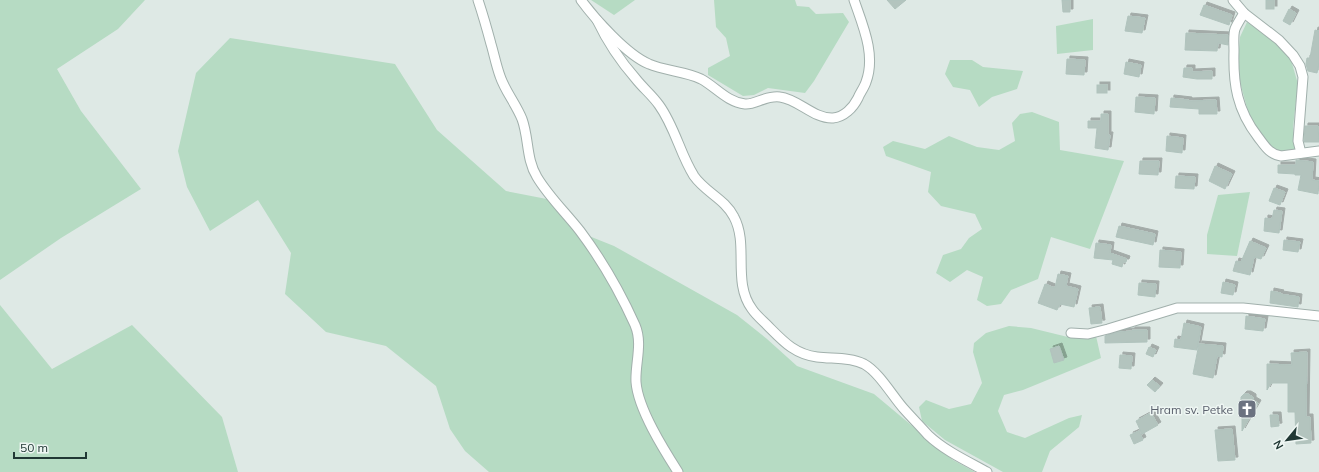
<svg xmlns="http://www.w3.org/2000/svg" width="1319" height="472" viewBox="0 0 1319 472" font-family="Mulish,sans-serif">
<defs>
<filter id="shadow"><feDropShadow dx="3" dy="-3" stdDeviation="0" flood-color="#0004"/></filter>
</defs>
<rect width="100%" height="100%" fill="#dee9e5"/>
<g fill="#b6dbc3">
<path d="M0,0H145L118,29L57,69L81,111L141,189L61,238L0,280Z"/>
<path d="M591,0H635L614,15Z"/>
<path d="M714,0H795L797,6L809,7L816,14L843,13L849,22L814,81L805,93L768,88L754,95L743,96L708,75V68L730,56L726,38L716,27Z"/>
<path d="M1093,19V50L1057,54L1056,26Z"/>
<path d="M1247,22L1279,46L1291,60L1298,84L1293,127L1295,151L1279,152L1272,149L1252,122L1247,108L1240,82L1238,62L1240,37Z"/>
<path d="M230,38L395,64L437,130L506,191L557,201L574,230L614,246L737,315L767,339L797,366L874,394L953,460L975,472H489L465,451L450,429L436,386L386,346L326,332L285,294L291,253L258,200L210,231L187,187L178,151L196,73Z"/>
<path d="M950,60H972L983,67L1023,71L1017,89L992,97L979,107L970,90L953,87L945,74Z"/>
<path d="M1032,112L1059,122L1060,150L1124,161L1090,249L1051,237L1038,279L1011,290L1001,304L987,306L977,300L983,277L967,270L950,282L936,273L943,255L961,249L969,238L982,229L975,214L941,206L928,192L931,172L886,156L883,147L893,141L925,149L949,136L977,147L999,150L1015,141L1012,123L1020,114Z"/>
<path d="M1250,192L1237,256L1207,254V235L1218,195Z"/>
<path d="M0,305L52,369L132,325L222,417L238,472H0Z"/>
<path d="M1009,326L1031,328L1072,338L1096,336L1101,358L1023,390L1004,395L998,411L1007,432L1025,438L1069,418L1082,415L1079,427L1050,451L1042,472H1003L945,440L922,421L919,407L926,400L949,409L971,404L982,383L973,352L974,343L986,333Z"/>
</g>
<g fill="#b3c4be" stroke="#b0c3bd" filter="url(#shadow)">
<path d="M887,0H906L895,9Z"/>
<path d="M1062,0H1070V12H1063Z"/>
<rect x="1266" y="0" width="8" height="9"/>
<path d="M1204,5L1232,15L1229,25L1200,15Z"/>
<path d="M1289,9L1296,13L1290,25L1283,21Z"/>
<path d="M1128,16L1145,18L1142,33L1125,31Z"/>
<path d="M1315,30L1319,31V63L1317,73L1308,71L1306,64L1307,58H1310Z"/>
<path d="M1186,33L1228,35V45L1218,43L1217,51L1185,50Z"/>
<path d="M1067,59L1085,60L1084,75L1066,74Z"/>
<path d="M1126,62L1141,65L1139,77L1124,74Z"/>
<path d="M1184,68H1192V72L1212,71V79H1197L1183,77Z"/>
<rect x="1097" y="85" width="10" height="8"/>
<path d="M1136,97L1155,98L1154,114L1135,112Z"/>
<path d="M1171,98L1189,100V101L1216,100L1217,114H1199V109L1170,107Z"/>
<path d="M1101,114H1108V135H1110L1108,150L1095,148L1097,128H1088V121H1101Z"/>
<path d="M1305,126H1318L1319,142H1304Z"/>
<path d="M1167,136L1183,138L1182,153L1166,151Z"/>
<path d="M1296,160L1313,162L1312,180L1319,181L1318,194L1298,190L1301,175H1295V174L1278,173V165H1296Z"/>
<path d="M1140,161H1159L1158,175L1139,174Z"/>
<path d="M1215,166L1232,174L1225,189L1209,181Z"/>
<path d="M1176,176L1195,177L1194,189L1175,188Z"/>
<path d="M1274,188L1285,192L1280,205L1269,201Z"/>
<path d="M1274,210L1282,211L1279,233L1264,231L1265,218L1272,219Z"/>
<path d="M1119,226L1155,234L1153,245L1116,237Z"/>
<path d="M1284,240L1300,242L1298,252L1283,250Z"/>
<path d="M1250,241L1266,248L1261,259L1254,257L1250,275L1233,271L1236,261L1241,262Z"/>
<path d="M1096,243L1111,245L1110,253L1127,259L1126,262H1123L1122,267L1112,264L1113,260L1094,258Z"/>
<path d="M1160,250L1181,252L1180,268L1159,267Z"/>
<path d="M1058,274L1068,276L1066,286L1078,289L1074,307L1060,304L1057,310L1038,303L1045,284L1055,288Z"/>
<path d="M1223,282L1235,285L1233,295L1221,293Z"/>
<path d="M1139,283L1156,284L1155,297L1138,295Z"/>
<path d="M1271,291L1281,293L1280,294L1299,297L1298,307L1270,303Z"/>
<path d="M1100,307L1102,323L1091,324L1089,308Z"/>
<path d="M1246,316L1265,319L1263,331L1245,329Z"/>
<path d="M1184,323L1201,327L1197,350L1174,347L1175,339L1181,340Z"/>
<path d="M1132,330H1147V342L1105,343V336L1119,332L1132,331Z"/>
<path d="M1199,344L1223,346L1222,357L1217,356L1213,378L1193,374Z"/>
<path d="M1059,346L1064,360L1054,363L1050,349Z"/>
<path d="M1149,347L1156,350L1153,357L1146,354Z"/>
<path d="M1307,352L1306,417H1310L1311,443L1296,444L1295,412H1288V383H1271L1267,390V364L1292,365L1291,353Z"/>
<path d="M1120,355L1132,356L1131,369L1119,368Z"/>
<path d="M1152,380L1160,386L1155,392L1147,385Z"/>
<path d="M1244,394H1248L1253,397V400L1258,403L1257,405L1254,410L1242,431V413L1239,408V405L1241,404V397Z"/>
<path d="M1151,413L1158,425L1142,434L1136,421Z"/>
<path d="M1270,415H1278L1279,426L1271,427Z"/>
<path d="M1232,429L1235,460L1218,461L1215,430Z"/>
<path d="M1139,431L1143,440L1134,444L1130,435Z"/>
</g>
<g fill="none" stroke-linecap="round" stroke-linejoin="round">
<defs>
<g id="minor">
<path d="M478,0C483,15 487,29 491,44C494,54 496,65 500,76C505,91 516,104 522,119C529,138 526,159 537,177C549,197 566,213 580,231C601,259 621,294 635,325C643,344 635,363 636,382C638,409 664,450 678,472"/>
<path d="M581,0C595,19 627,55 649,64C665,71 685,71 701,79C716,87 727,102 745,104C755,105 766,95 780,97C798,99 814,119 833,118C844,117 853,108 858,98C860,93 864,88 866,82C876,55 863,26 854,0"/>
<path d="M1233,0L1244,13L1279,40L1293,55L1300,66L1303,77L1298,141L1301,153"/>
<path d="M1244,13C1241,18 1237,24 1235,29C1233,35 1234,44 1234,51C1233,84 1237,110 1258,137C1265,146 1269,154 1281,156L1319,151"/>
<path d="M597,20C607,41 621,62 636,79C643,88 652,95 659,105C675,127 680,154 694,176C705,192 725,199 734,217C749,245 732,282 752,309C756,315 762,320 767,325C783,341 794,354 817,357C832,359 850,357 864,364C879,372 893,397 904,409C912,418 920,426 928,435C945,451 967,461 987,472"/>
<path d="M1071,333L1088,334L1108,329L1177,308H1243L1319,316"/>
</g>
</defs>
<use href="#minor" stroke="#a1b0ac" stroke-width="11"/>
<use href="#minor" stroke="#fff" stroke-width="9"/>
</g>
<defs>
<symbol id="church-square" viewBox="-11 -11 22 22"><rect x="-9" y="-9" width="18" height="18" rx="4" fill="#6b7280" stroke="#eef6f3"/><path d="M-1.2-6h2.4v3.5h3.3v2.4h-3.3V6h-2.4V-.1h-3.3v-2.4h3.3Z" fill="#fff"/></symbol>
</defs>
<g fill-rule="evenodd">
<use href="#church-square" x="1236" y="398" width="22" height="22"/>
</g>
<g text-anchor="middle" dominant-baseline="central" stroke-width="3" stroke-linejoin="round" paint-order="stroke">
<g font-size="12" fill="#5b616d" stroke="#eef6f3" text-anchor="end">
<text x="1233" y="409">Hram sv. Petke</text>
</g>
</g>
<g transform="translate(1287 440) rotate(241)" stroke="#eef6f3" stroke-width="3" paint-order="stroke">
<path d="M0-3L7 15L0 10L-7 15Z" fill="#203834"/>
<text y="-6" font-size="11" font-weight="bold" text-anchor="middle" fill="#203834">N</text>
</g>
<path d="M14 452v6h72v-6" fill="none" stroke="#203834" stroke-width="2"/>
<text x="20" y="452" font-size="12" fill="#203834" stroke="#eef6f3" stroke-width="3" paint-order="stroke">50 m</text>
</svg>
